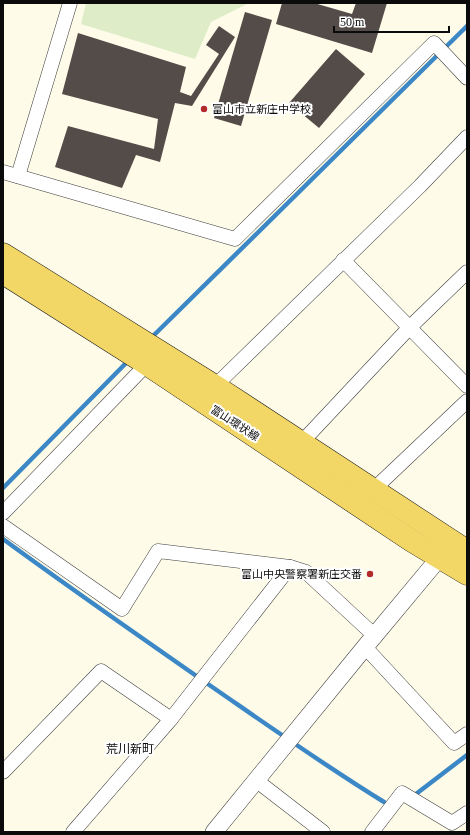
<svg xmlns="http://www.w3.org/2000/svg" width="470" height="835" viewBox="0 0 470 835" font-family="'Times New Roman','Noto Sans JP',serif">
<rect width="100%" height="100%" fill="#fefbe9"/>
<path fill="#deedc7" d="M86,3H249L211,22L195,59L81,24Z"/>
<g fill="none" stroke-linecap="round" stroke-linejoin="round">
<g stroke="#3c88c6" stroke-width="4.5">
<path d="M150,339L467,26"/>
<path d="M3,488L129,360"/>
<path d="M3,539C74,591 146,641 218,691C273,729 327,767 384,802"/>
<path d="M416,794L467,755"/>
</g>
</g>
<g fill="#534c48">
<path d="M282,3H314L352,14L356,3H387L372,53L276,24Z"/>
<path d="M245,12L272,20L241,126L214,118Z"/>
<path d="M219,26L235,37L192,106L175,103L160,162L136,155L122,188L55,167L68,126L154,149L158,119L62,94L78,33L186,67L180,92L191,96L219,54L206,45Z"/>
<path d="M336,49L365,74L319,128L289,103Z"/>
</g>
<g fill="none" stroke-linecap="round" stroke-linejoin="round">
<defs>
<g id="minor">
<path d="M3,172L235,239L434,43L467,78"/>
<path d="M18,176L70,3"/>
<path d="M343,260L467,386"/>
<path d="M215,386L420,186L467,137"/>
<path d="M301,443L409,328L467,272"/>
<path d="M373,490L467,401"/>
<path d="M3,513L147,364"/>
<path d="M3,526L122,609L158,551L290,567L306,572L375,636"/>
<path d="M365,647L454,743L467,734"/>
<path d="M3,772L101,671L171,719"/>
<path d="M257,781L323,832"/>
<path d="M73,832L171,719L290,567"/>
<path d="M372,832L402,793L452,823L467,813"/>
</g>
<path id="tertiary" d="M214,832L365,647L440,557"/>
<g id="primary">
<path d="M3,254L215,386L467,551"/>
<path d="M3,273L142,361L412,541L467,574"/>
</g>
</defs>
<use href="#minor" stroke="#3e3e3e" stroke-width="15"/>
<use href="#tertiary" stroke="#3e3e3e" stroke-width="18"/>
<use href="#primary" stroke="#1c1c1c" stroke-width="23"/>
<use href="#minor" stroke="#fff" stroke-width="14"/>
<use href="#tertiary" stroke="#fff" stroke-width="17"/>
<use href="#primary" stroke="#f2d666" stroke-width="22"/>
</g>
<g fill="#b32a2b" stroke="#fff" stroke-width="1.5">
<circle cx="204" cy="109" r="4"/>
<circle cx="370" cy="574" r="4"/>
</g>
<g text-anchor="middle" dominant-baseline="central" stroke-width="4" stroke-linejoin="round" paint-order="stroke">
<g font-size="11" fill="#0b0b0b" stroke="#fff" text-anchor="start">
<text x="212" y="109">富山市立新庄中学校</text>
<text x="362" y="574" text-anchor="end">富山中央警察署新庄交番</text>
</g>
<g font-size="11" fill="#0b0b0b" stroke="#fff">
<text transform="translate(235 423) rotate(33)">富山環状線</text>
</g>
<g font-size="12" fill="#0b0b0b" stroke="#fff">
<text x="130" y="749">荒川新町</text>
</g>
</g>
<rect width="470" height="835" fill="none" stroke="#0b0b0b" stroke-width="8"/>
<path d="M334 26v6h115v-6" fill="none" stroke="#0b0b0b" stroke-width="2"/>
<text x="340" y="26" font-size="12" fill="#0b0b0b" stroke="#ffffff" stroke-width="3" paint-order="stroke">50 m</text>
</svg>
